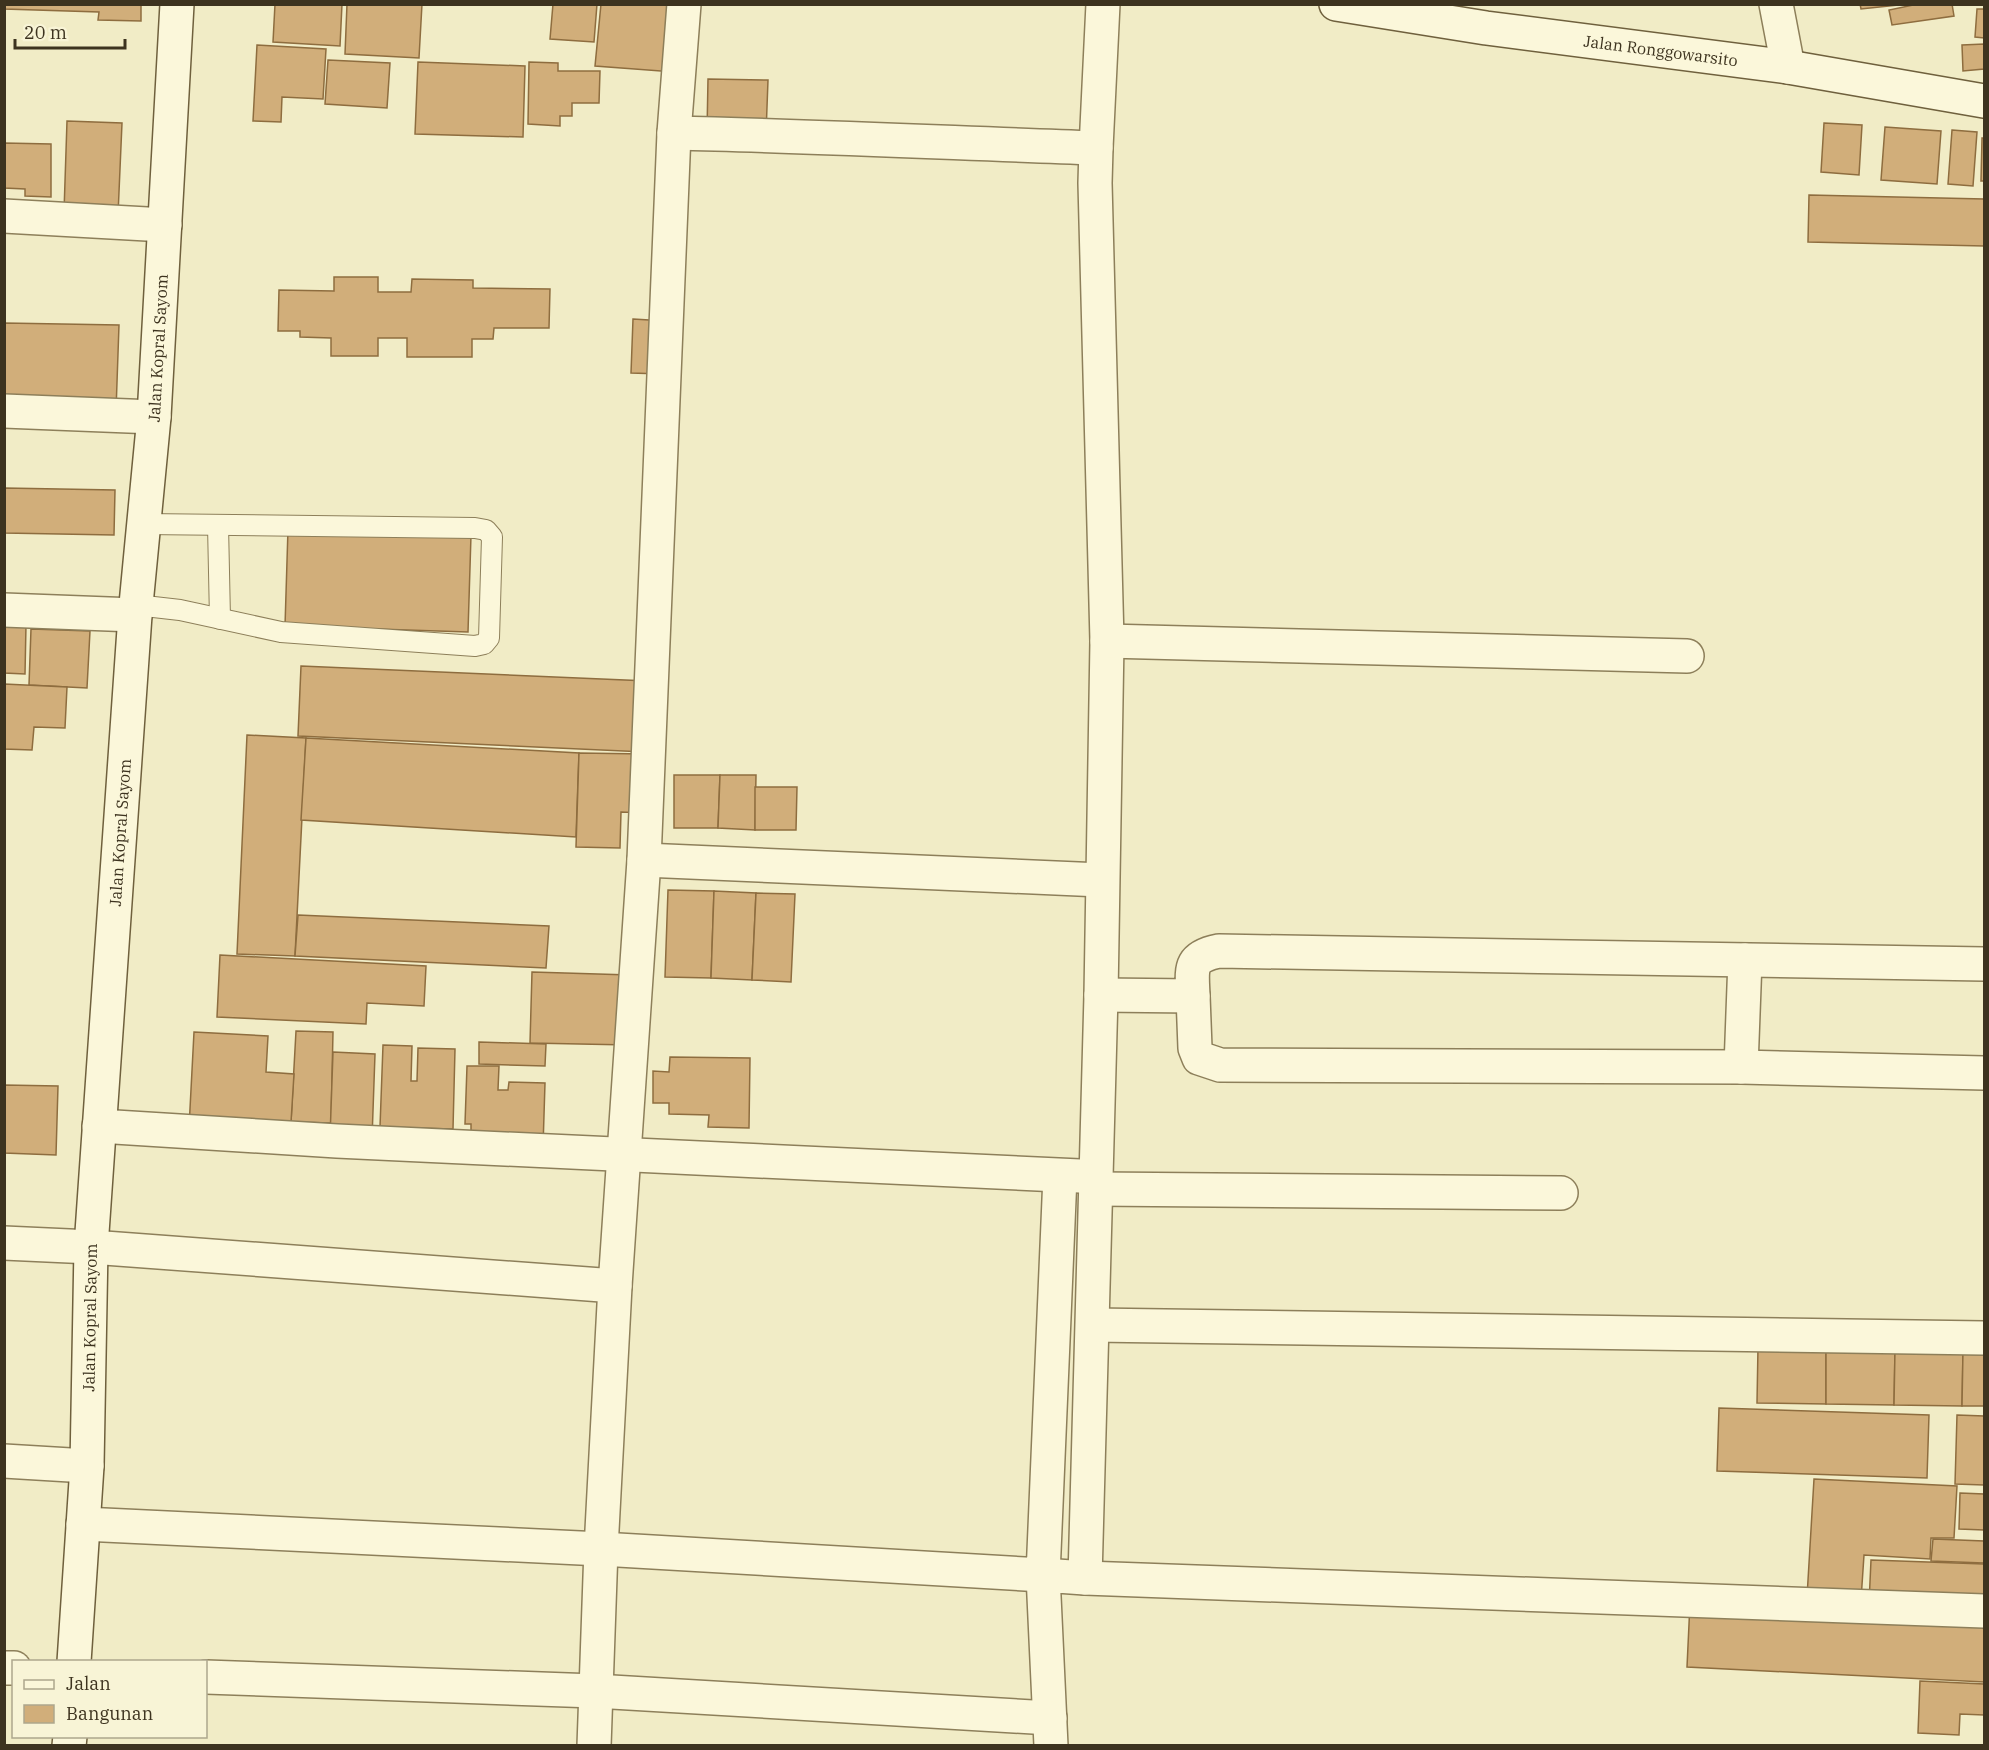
<svg xmlns="http://www.w3.org/2000/svg" width="1989" height="1750" viewBox="0 0 1989 1750" font-family="'IBM Plex Serif',serif">
<rect width="100%" height="100%" fill="#f1ecc6"/>
<g fill="#d1ae7a" stroke="#8e6d3f" stroke-width="1.5">
<path d="M4,4H141V21L98,20L99,12L4,9Z"/>
<path d="M275,4H342L340,46L273,42Z"/>
<path d="M347,4H422L419,58L345,54Z"/>
<path d="M553,4H597L594,42L550,39Z"/>
<path d="M601,4H679L674,72L595,66Z"/>
<path d="M1860,4H1898V5L1861,9Z"/>
<path d="M1918,4H1952L1954,16L1892,25L1889,10Z"/>
<path d="M1977,9H1984V38L1975,37Z"/>
<path d="M1984,44V69L1963,71L1962,45Z"/>
<path d="M257,45L326,49L323,99L282,97L281,122L253,121Z"/>
<path d="M328,60L390,63L387,108L325,104Z"/>
<path d="M418,62L525,66L523,137L415,134Z"/>
<path d="M529,62L558,63V71H600L599,103H572V116H560V126L528,124Z"/>
<path d="M708,79L768,80L766,134L707,132Z"/>
<path d="M67,121L122,123L118,215L64,212Z"/>
<path d="M1824,123L1862,125L1859,175L1821,172Z"/>
<path d="M1885,127L1941,131L1937,184L1881,180Z"/>
<path d="M1952,130L1977,132L1973,186L1948,184Z"/>
<path d="M1982,138H1984V181H1981Z"/>
<path d="M4,143L51,144V197L25,196V189L4,188Z"/>
<path d="M1809,195L1984,199V246L1808,242Z"/>
<path d="M334,277H378V292H411L412,279L473,280V288L550,289L549,328H494L493,339H472V357H407V338H378V356H331V338L300,337V331H278L279,290L334,291Z"/>
<path d="M633,319L665,321L662,374L631,373Z"/>
<path d="M4,323L119,325L116,411L4,400Z"/>
<path d="M4,488L115,490L114,535L4,533Z"/>
<path d="M288,529L471,535L468,632L285,626Z"/>
<path d="M4,624L26,625L25,674L4,673Z"/>
<path d="M31,629L90,631L87,688L29,685Z"/>
<path d="M301,666L648,681L645,752L298,736Z"/>
<path d="M4,684L67,687L65,728L34,727L32,750L4,749Z"/>
<path d="M247,735L306,738L295,956L237,954Z"/>
<path d="M306,738L579,753L576,837L301,820Z"/>
<path d="M579,753L645,754L644,813L621,812L620,848L576,847Z"/>
<path d="M674,775H720L718,828H674Z"/>
<path d="M720,775H756L755,830L718,828Z"/>
<path d="M755,787H797L796,830H755Z"/>
<path d="M668,890L714,891L711,978L665,977Z"/>
<path d="M714,891L756,893L752,980L711,978Z"/>
<path d="M756,893L795,894L791,982L752,980Z"/>
<path d="M298,915L549,926L546,968L295,956Z"/>
<path d="M220,955L426,966L424,1006L367,1003L366,1024L217,1017Z"/>
<path d="M532,972L630,975L629,1045L530,1043Z"/>
<path d="M296,1031L333,1032L331,1123L291,1122Z"/>
<path d="M194,1032L268,1036L266,1072L294,1074L291,1122L189,1128Z"/>
<path d="M479,1042L546,1044L545,1066L479,1064Z"/>
<path d="M383,1045L412,1046L411,1081H417L418,1048L455,1049L453,1129L380,1127Z"/>
<path d="M333,1052L375,1054L372,1139L330,1138Z"/>
<path d="M670,1057L750,1058L749,1128L708,1127L709,1115L669,1114V1103H653V1071L669,1072Z"/>
<path d="M467,1066H499L498,1090H508L509,1082L545,1083L543,1147L471,1145V1124H465Z"/>
<path d="M4,1085L58,1086L56,1155L4,1153Z"/>
<path d="M1758,1347L1826,1348V1404L1757,1403Z"/>
<path d="M1826,1348L1895,1349L1894,1405L1826,1404Z"/>
<path d="M1895,1349L1963,1350L1962,1406L1894,1405Z"/>
<path d="M1963,1350H1984V1406H1962Z"/>
<path d="M1719,1408L1929,1415L1927,1478L1717,1471Z"/>
<path d="M1957,1415L1984,1416V1485L1955,1484Z"/>
<path d="M1814,1479L1957,1486L1954,1538H1931L1930,1559L1864,1555L1861,1600L1807,1597Z"/>
<path d="M1960,1493L1984,1494V1530L1959,1529Z"/>
<path d="M1933,1539L1984,1541V1563L1931,1561Z"/>
<path d="M1871,1560L1984,1564V1609L1869,1604Z"/>
<path d="M1690,1603L1984,1617V1682L1687,1667Z"/>
<path d="M1920,1681L1984,1684V1715L1960,1714L1959,1735L1918,1733Z"/>
</g>
<g fill="none" stroke-linecap="round" stroke-linejoin="round">
<defs>
<g id="lane">
<path d="M218,525L220,619"/>
<path d="M136,605L180,610L281,632L475,646L484,644L489,638L492,537L486,530L475,528L144,524"/>
</g>
<g id="street">
<path d="M684,4L674,133C814,136 955,143 1096,148L1095,183L1107,641L1101,995L1085,1578L1043,1575L1051,1746"/>
<path d="M1776,4L1788,67"/>
<path d="M1096,148L1103,4"/>
<path d="M4,216L165,225"/>
<path d="M4,411L154,417"/>
<path d="M4,610L135,615"/>
<path d="M1107,641L1687,656"/>
<path d="M644,860L1101,880"/>
<path d="M1101,995L1193,996C1192,969 1188,957 1219,951L1984,964"/>
<path d="M1193,996L1195,1048L1199,1058L1220,1065L1741,1067L1984,1073"/>
<path d="M1741,1067L1745,960"/>
<path d="M99,1126L337,1141L1080,1176"/>
<path d="M1096,1189L1561,1193"/>
<path d="M4,1243L91,1247L615,1286"/>
<path d="M1093,1325L1984,1338"/>
<path d="M4,1461L87,1466"/>
<path d="M83,1524L601,1549L1043,1575L1060,1176"/>
<path d="M1085,1578L1984,1611"/>
<path d="M4,1668H14"/>
<path d="M206,1677L595,1691L1050,1718"/>
<path d="M594,1746L601,1549L615,1286L644,860L674,133"/>
</g>
<g id="secondary">
<path id="s1" d="M1336,4L1486,28L1788,67L1984,101"/>
<path id="s2" d="M74,1662L87,1466L91,1247L135,615L154,417L177,4"/>
<path d="M69,1746L70,1736"/>
</g>
</defs>
<use href="#lane" stroke="#8d7f5a" stroke-width="22"/>
<use href="#street" stroke="#8d7f5a" stroke-width="36"/>
<use href="#secondary" stroke="#6f603d" stroke-width="36"/>
<use href="#lane" stroke="#fbf7da" stroke-width="20"/>
<use href="#street" stroke="#fbf7da" stroke-width="33"/>
<use href="#secondary" stroke="#fbf7da" stroke-width="33"/>
</g>
<g text-anchor="middle" dominant-baseline="central" stroke-width="6" stroke-linejoin="round" paint-order="stroke">
<g font-size="16" fill="#3d331f" stroke="#f8f4d6">
<text stroke="none"><textPath href="#s1" startOffset="328">Jalan Ronggowarsito</textPath></text>
<text stroke="none"><textPath href="#s2" startOffset="1317">Jalan Kopral Sayom</textPath></text>
<text stroke="none"><textPath href="#s2" startOffset="831">Jalan Kopral Sayom</textPath></text>
<text stroke="none"><textPath href="#s2" startOffset="345">Jalan Kopral Sayom</textPath></text>
</g>
</g>
<rect width="1989" height="1750" fill="none" stroke="#3d331f" stroke-width="12"/>
<rect x="12" y="1660" width="195" height="78" fill="#f8f4d6" stroke="#ada78d" stroke-width="1.5"/>
<rect x="24" y="1680" width="30" height="9" fill="#fbf7da" stroke="#ada78d" stroke-width="1.5"/>
<text x="66" y="1690" font-size="18" fill="#3d331f">Jalan</text>
<rect x="24" y="1705" width="30" height="18" fill="#d1ae7a" stroke="#ada78d" stroke-width="1.5"/>
<text x="66" y="1720" font-size="18" fill="#3d331f">Bangunan</text>
<path d="M15 39v9h110v-9" fill="none" stroke="#3d331f" stroke-width="3"/>
<text x="24" y="39" font-size="18" fill="#3d331f" stroke="#f8f4d6" stroke-width="4.5" paint-order="stroke">20 m</text>
</svg>
